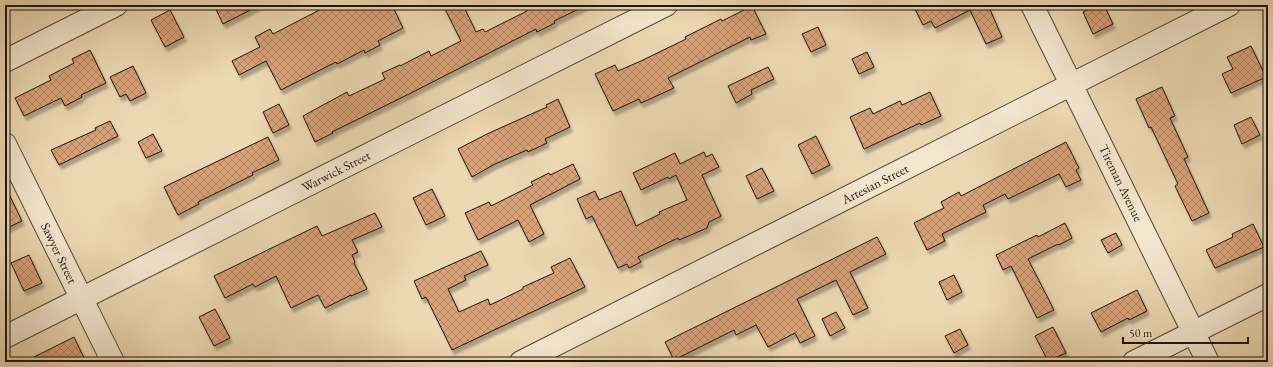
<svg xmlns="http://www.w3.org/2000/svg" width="1273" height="367" viewBox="0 0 1273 367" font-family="'EB Garamond',serif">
<defs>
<pattern id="building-cross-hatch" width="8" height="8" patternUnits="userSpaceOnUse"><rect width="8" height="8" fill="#d9a279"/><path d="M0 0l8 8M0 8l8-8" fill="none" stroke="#af8361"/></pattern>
<filter id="shadow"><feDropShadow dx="2.5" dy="4.5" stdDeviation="1" flood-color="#0004"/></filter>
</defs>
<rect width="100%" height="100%" fill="#ecd8b3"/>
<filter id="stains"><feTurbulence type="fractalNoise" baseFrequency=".005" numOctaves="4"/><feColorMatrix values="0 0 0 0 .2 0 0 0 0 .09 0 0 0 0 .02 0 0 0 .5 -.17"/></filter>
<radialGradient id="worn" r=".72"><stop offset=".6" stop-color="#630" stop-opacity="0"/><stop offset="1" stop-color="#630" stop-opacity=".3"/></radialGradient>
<g fill="url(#building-cross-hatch)" stroke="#1d150a" filter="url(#shadow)">
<path d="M214,5H260L223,24Z"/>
<path d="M329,5H392L403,28L378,41L380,45L365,53L364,50L337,64L336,62L281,90L266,61L239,75L232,61L260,47L255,37L270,29L273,34Z"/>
<path d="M443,5H463L476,32L483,29L485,32L527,11L524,5H587L554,21L555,23L537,32L536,29L413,92L332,132L333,133L315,142L303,116L347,92L349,96L385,79L382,73L400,65V66L429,51L431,56L461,41Z"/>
<path d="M913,5H988L1002,37L986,44L970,10L935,28L931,21L923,25Z"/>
<path d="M1097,5H1104L1113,24L1093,34L1083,12Z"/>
<path d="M752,6L766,34L751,40L750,37L668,78L674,88L641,103L639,99L613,111L595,74L615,65L618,71L641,61L686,39L685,37L721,19L722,21Z"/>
<path d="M170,10L184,37L165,47L151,20Z"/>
<path d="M818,27L826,45L811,52L802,34Z"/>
<path d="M1251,46L1266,77L1231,93L1222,74L1233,69L1227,57Z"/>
<path d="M90,50L106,83L81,95L82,97L65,106L61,98L24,116L15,98L51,80L49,76L74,63L72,59Z"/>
<path d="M867,52L874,67L859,74L852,59Z"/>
<path d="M133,66L146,93L130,101L126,94L120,97L110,77Z"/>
<path d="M768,67L774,79L751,90L752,94L736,103L728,86Z"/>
<path d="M1162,87L1175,116L1170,118L1188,157L1184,159L1209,213L1192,221L1175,186L1178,184L1151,127L1149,128L1136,99Z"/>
<path d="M930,92L941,116L921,125L920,123L864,149L850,117L870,108L873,114L900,101L902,105Z"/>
<path d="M558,99L570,127L545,139L547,143L528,152L527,150L495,164L472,177L458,149L487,134L547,107L546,105Z"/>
<path d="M279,104L289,125L273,133L263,112Z"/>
<path d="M1251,117L1260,135L1242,144L1234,125Z"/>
<path d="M110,121L118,136L59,165L51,150L96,130L95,128Z"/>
<path d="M153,134L162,151L146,158L138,142Z"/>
<path d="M816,136L830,165L812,174L798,145Z"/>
<path d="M268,137L279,160L252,173L253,175L198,202L199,204L178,215L164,187Z"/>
<path d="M1066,142L1079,168L1076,170L1081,180L1066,187L1059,174L1008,199L1005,194L983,205L986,212L942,234L945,241L927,250L914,223L944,208L941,202L959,192L961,196Z"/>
<path d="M704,152L706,157L712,154L719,167L702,175L721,216L709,222L707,228L679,240L678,238L638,257L641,262L629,268L627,264L618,268L592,216L586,219L577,199L595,191L599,200L621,191L636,226L660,214L659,212L687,200L676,175L669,179L668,177L641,190L633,173L675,153L680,164Z"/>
<path d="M573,164L580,179L530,205L544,234L529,242L518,220L478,240L465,213L489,202L491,206L533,185L531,182L549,173L550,175Z"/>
<path d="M762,168L774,191L757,199L746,176Z"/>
<path d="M5,186L22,221L5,229Z"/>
<path d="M432,189L445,216L426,225L413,198Z"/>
<path d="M375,213L382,227L352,240L358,252L352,255L355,262L354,263L367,289L351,296V295L325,308L318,295L291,308L276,276L255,287L253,284L225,298L214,276L317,226L322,236Z"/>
<path d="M1065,223L1072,238L1059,245L1058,244L1028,259L1054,310L1037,318L1011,266L1003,270L996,255L1037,235L1038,237Z"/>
<path d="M1253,224L1264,247L1215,268L1206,250L1233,237L1232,234Z"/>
<path d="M1116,233L1122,245L1108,253L1101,240Z"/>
<path d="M877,237L886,254L850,272L868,308L853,315L836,280L797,299L815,336L800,343L795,333L768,347L756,325L736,335L734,330L674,360L665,342Z"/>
<path d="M481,251L488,265L464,276L466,280L448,289L459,312L488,299L490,305L523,289V287L554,273L551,267L570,258L585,287L452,350L426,297L422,299L414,281Z"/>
<path d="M29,255L42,283L24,291L11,263Z"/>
<path d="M954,275L962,292L947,300L939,282Z"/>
<path d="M1137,290L1147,311L1129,320L1128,318L1101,332L1091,313Z"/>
<path d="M215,309L230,338L214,346L199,317Z"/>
<path d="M836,312L845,328L830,336L822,319Z"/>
<path d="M1053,327L1066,353L1048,361L1035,336Z"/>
<path d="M960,329L968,345L954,353L945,336Z"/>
<path d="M74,337L86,362H24Z"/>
</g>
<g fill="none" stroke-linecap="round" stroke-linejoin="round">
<defs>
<g id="minor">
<path d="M1032,5L1208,362"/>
<path d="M5,61L116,5"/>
<path d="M5,144L113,362"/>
<path d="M5,337L666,5"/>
<path d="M521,362L1229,5"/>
<path d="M1134,362L1268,295"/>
</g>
</defs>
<use href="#minor" stroke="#514634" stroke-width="24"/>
<use href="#minor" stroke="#f3e6ce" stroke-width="22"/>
</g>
<g text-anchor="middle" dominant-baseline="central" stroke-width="3" stroke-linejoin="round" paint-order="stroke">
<g font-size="13" fill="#1d150a" stroke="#f3e6ce">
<text transform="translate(336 171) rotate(-27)">Warwick Street</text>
<text transform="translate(1121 183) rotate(64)">Tireman Avenue</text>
<text transform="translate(875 184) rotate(-27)">Artesian Street</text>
<text transform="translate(59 253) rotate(64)">Sawyer Street</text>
</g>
</g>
<rect width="1273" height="367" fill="none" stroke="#ecd8b3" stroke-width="20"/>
<rect x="6" y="6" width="1261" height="355" fill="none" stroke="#1d150a" stroke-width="2"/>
<rect x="10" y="10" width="1253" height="347" fill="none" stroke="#1d150a"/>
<path d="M1123 337v6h125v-6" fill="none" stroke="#1d150a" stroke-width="2"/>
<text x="1129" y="337" font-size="12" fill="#1d150a" stroke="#f3e6ce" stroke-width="3" paint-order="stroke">50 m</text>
<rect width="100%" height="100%" filter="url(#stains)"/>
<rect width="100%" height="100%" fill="url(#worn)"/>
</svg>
